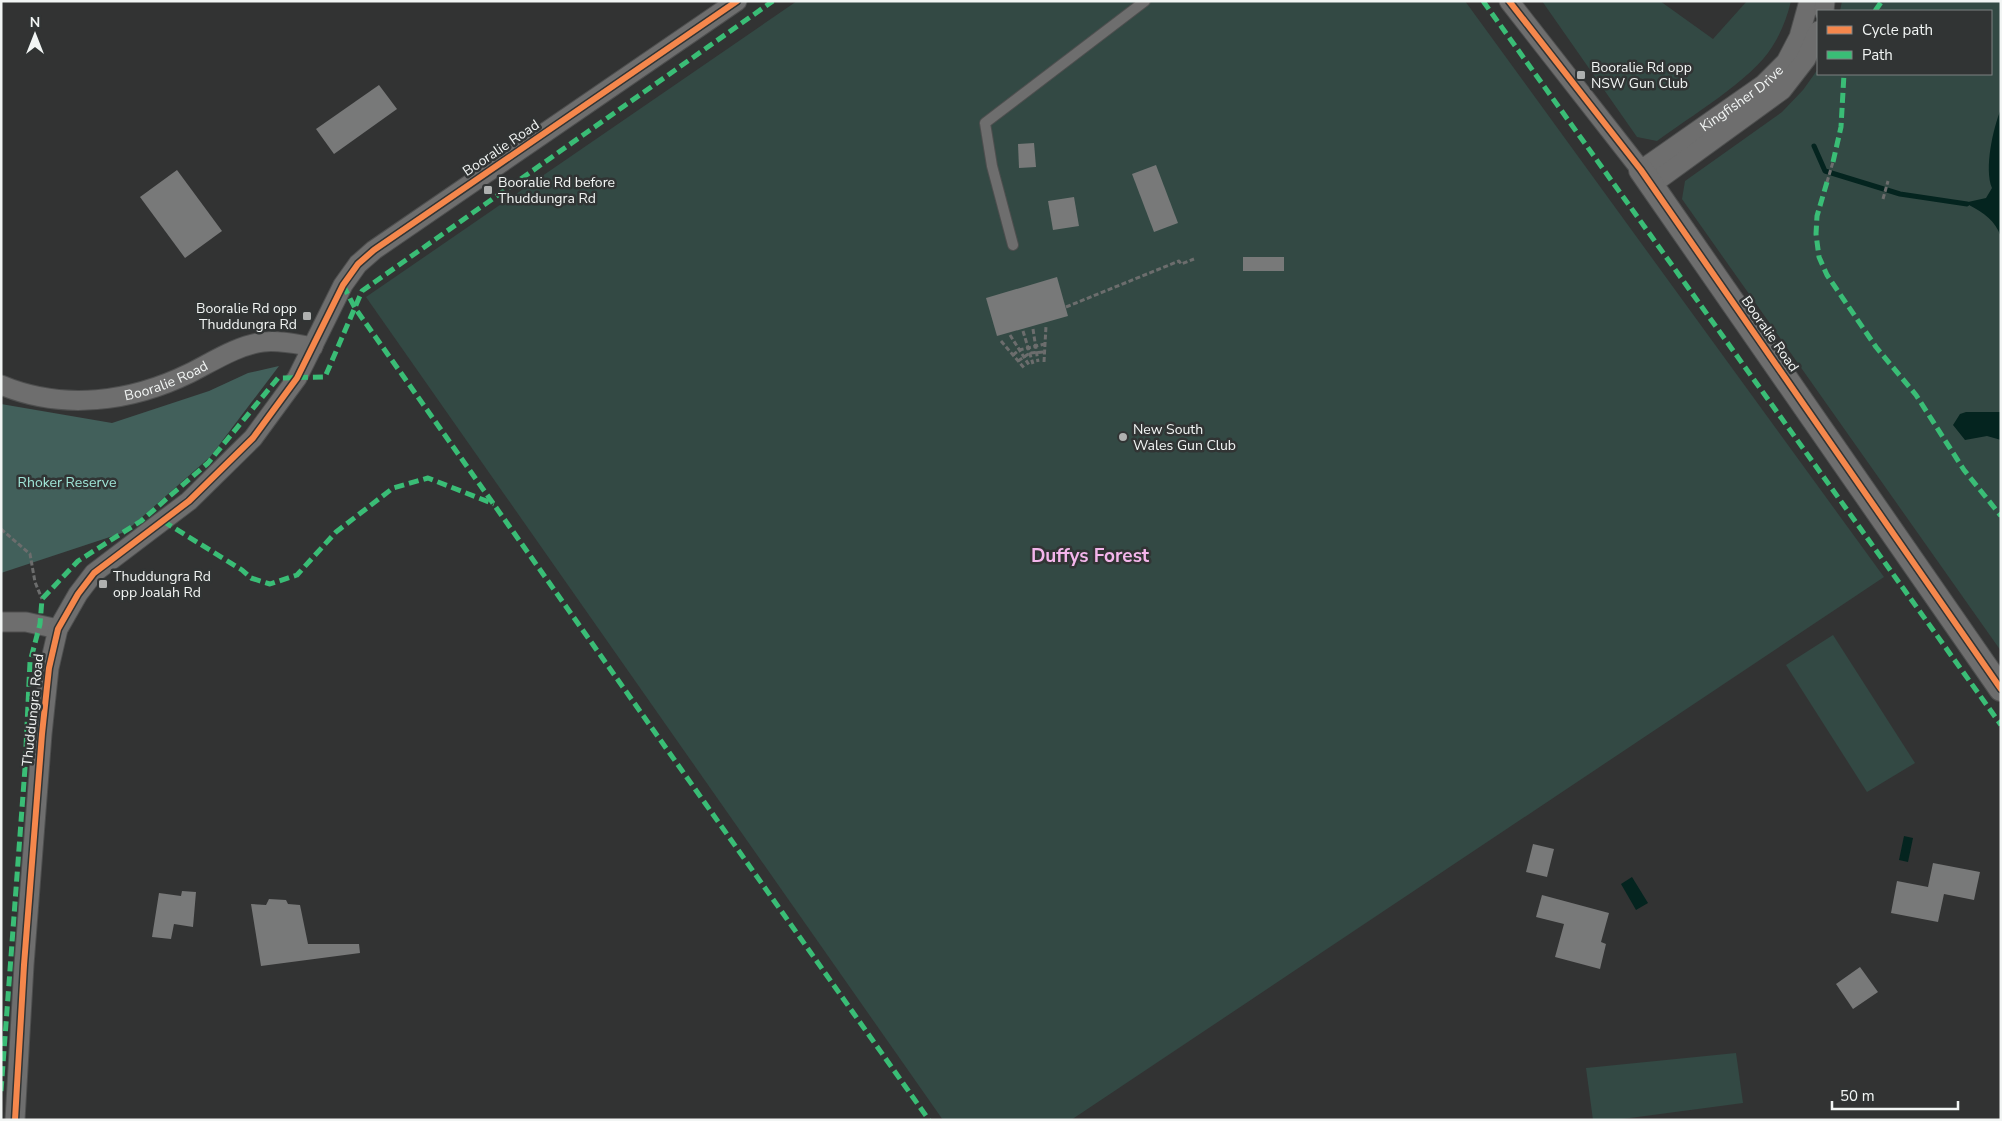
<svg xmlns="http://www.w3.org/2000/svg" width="2002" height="1121" viewBox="0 0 2002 1121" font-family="'Nunito Sans',sans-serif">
<rect width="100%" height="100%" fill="#323333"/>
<g fill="#334944">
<path d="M797,1H1465L1884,577L1071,1120H943L366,297Z"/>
<path d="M1542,1H1660L1713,39L1747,1H1791C1787,18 1781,33 1772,47C1753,79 1688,118 1657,141L1637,137Z"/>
<path d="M1842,1H2001V651L1682,199L1685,181L1782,112L1803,90L1818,69V74H1991V11H1840Z"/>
<path d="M1833,635L1915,763L1867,792L1786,665Z"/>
<path d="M1736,1053L1743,1103L1615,1120H1593L1586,1068Z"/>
</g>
<path fill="#42605b" d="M279,366L210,457L125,532L1,573V404L112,423L209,391L248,373Z"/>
<g fill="#04241f">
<path d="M2001,109V237C1995,220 1984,213 1969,205L1968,202L1986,198L1992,188C1984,169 1993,128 2001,109Z"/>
<path d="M1966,412H2001V440L1987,436L1965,440L1953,425L1960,414Z"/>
<path d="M1904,836L1913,838L1908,862L1899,860Z"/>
<path d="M1632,877L1648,903L1636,910L1621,884Z"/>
</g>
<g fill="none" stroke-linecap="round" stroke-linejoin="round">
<path stroke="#04241f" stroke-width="5" d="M1814,146L1825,171L1900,194L1967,204"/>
</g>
<g fill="#787979">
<path d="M379,85L397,109L334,154L316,129Z"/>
<path d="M1034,143L1036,167L1019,168L1018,144Z"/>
<path d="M1156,165L1178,223L1154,232L1132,174Z"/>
<path d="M177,170L222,231L185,258L140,197Z"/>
<path d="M1074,197L1079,226L1053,230L1048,201Z"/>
<rect x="1243" y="257" width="41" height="14"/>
<path d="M1057,277L1068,316L997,336L986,298Z"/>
<path d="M1533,844L1554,849L1547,877L1526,872Z"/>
<path d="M1933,863L1980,872L1974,900L1944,894L1938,922L1891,913L1897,881L1928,887Z"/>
<path d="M182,891L196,892L193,927L174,924L171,939L152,937L159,893L181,896Z"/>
<path d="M1542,895L1609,913L1601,942L1606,944L1600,969L1555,957L1564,924L1536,917Z"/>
<path d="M269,899L286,900L288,904L300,905L308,944H359L360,953L261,966L251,904L266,905Z"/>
<path d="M1860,967L1878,992L1853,1009L1836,984Z"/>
</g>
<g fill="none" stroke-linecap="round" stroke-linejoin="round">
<defs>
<path id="service" d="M1013,245L992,166L985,123L1145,1"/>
<g id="minor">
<path id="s1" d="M1509,1L1641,170L1764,84L1786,62L1799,37L1809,1"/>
<path d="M1824,11L1825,1"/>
<path d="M1651,185L1782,90L1806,59L1818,31"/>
<path id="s2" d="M1,385C63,411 131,402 190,373C212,362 238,345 263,342C280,340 296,344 313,347"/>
<path d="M1,622H26L58,629"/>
<path d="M15,1120L24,965L42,734L49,668L58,629L78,594L94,573L189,501L253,438L297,378L343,285L358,264L374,250L737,1"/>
</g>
<path id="tertiary" d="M1641,170L2001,689"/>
</defs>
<use href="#service" stroke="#4e4f4f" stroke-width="12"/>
<use href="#minor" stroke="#4e4f4f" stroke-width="21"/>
<use href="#tertiary" stroke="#4e4f4f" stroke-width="26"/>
<g stroke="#6c6d6d" stroke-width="3" stroke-dasharray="5 2.5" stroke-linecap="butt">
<path d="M1827,182L1833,162"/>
<path d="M1883,199L1888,181"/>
<path d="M1066,307L1179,261L1181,264L1194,259"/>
<path d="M1033,329L1038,362"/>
<path d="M1023,331L1033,364"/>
<path d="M1010,335L1029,365"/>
<path d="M1001,341L1025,369"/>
<path d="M1013,355L1019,350L1045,344"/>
<path d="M1018,361L1030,353L1044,352"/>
<path d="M1044,362L1046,326"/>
<path d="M1,529L30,554L35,582L42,599"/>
</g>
<use href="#service" stroke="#6e6e6e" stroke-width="10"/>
<use href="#minor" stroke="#6e6e6e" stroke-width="19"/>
<use href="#tertiary" stroke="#6e6e6e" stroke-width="24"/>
<g stroke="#3abd76" stroke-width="5" stroke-dasharray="10 5" stroke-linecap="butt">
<path d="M1483,1L2001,725"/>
<path d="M1875,11L1882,1"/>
<path d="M1833,162L1841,127L1844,74"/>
<path d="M1827,182L1817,216L1816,234L1819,257L1827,275L1876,347L1916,395L1964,470L2001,516"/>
<path d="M343,285L355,308L929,1120"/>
<path d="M163,521L242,570L251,578L270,584L297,575L336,532L393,488L428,478L494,504"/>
<path d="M1,1091L25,768L30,662L40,624L42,599L78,561L141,521L208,463L278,378L325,377L362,291L773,1"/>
</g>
<defs>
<g id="cycleway">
<path d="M1509,1L1641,170L2001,689"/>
<path d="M15,1120L24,965L42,734L49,668L58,629L78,594L94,573L189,501L253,438L297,378L343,285L358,264L374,250L737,1"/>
</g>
</defs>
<use href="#cycleway" stroke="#313434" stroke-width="9"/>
<use href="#cycleway" stroke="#f5874c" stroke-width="6"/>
</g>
<g fill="#afb1b0" stroke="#313434" stroke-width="2">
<rect x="1576" y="70" width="10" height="10" rx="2.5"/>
<rect x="483" y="185" width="10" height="10" rx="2.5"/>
<rect x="302" y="311" width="10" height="10" rx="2.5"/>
<circle cx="1123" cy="437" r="5"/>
<rect x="98" y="579" width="10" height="10" rx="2.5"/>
</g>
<g text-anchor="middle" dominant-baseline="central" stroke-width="5" stroke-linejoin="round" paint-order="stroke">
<g font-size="14" fill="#f2f5f4" stroke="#313434" text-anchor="start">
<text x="1591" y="67">Booralie Rd opp<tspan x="1591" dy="16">NSW Gun Club</tspan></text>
<text x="498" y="182">Booralie Rd before<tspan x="498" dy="16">Thuddungra Rd</tspan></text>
<text x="297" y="308" text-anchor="end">Booralie Rd opp<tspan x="297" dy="16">Thuddungra Rd</tspan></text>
<text x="1133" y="429">New South<tspan x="1133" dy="16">Wales Gun Club</tspan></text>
<text x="113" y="576">Thuddungra Rd<tspan x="113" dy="16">opp Joalah Rd</tspan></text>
</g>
<g font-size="14" fill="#f2f5f4" stroke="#313434">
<text stroke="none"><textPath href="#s1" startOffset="338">Kingfisher Drive</textPath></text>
<text transform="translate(501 148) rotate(-34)">Booralie Road</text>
<text transform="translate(1770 334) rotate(55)">Booralie Road</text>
<text stroke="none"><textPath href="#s2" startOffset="170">Booralie Road</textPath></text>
<text transform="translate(33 710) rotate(-84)">Thuddungra Road</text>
</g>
<g font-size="14" fill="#a0e6d8" stroke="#313434">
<text x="67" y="482">Rhoker Reserve</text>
</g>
<g font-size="19" font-weight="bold" fill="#f4b5eb" stroke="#313434">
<text x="1090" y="556">Duffys Forest</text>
</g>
</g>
<rect width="2002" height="1121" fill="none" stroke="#f2f5f4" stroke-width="5"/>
<rect x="1817" y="10" width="175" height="65" fill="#313434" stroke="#7e8181"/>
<rect x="1827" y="26" width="25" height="8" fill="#f5874c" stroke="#7e8181"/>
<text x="1862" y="35" font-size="15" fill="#f2f5f4">Cycle path</text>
<rect x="1827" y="51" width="25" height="8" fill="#3abd76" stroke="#7e8181"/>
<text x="1862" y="60" font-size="15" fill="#f2f5f4">Path</text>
<g transform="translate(35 35)" stroke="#313434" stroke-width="4" paint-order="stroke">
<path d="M0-4L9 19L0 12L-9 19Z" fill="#f2f5f4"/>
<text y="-8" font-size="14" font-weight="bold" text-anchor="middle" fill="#f2f5f4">N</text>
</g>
<path d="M1832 1101v8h126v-8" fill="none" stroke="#f2f5f4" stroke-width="2.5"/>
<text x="1840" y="1101" font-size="15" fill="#f2f5f4" stroke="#313434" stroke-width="4" paint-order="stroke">50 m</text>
</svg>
